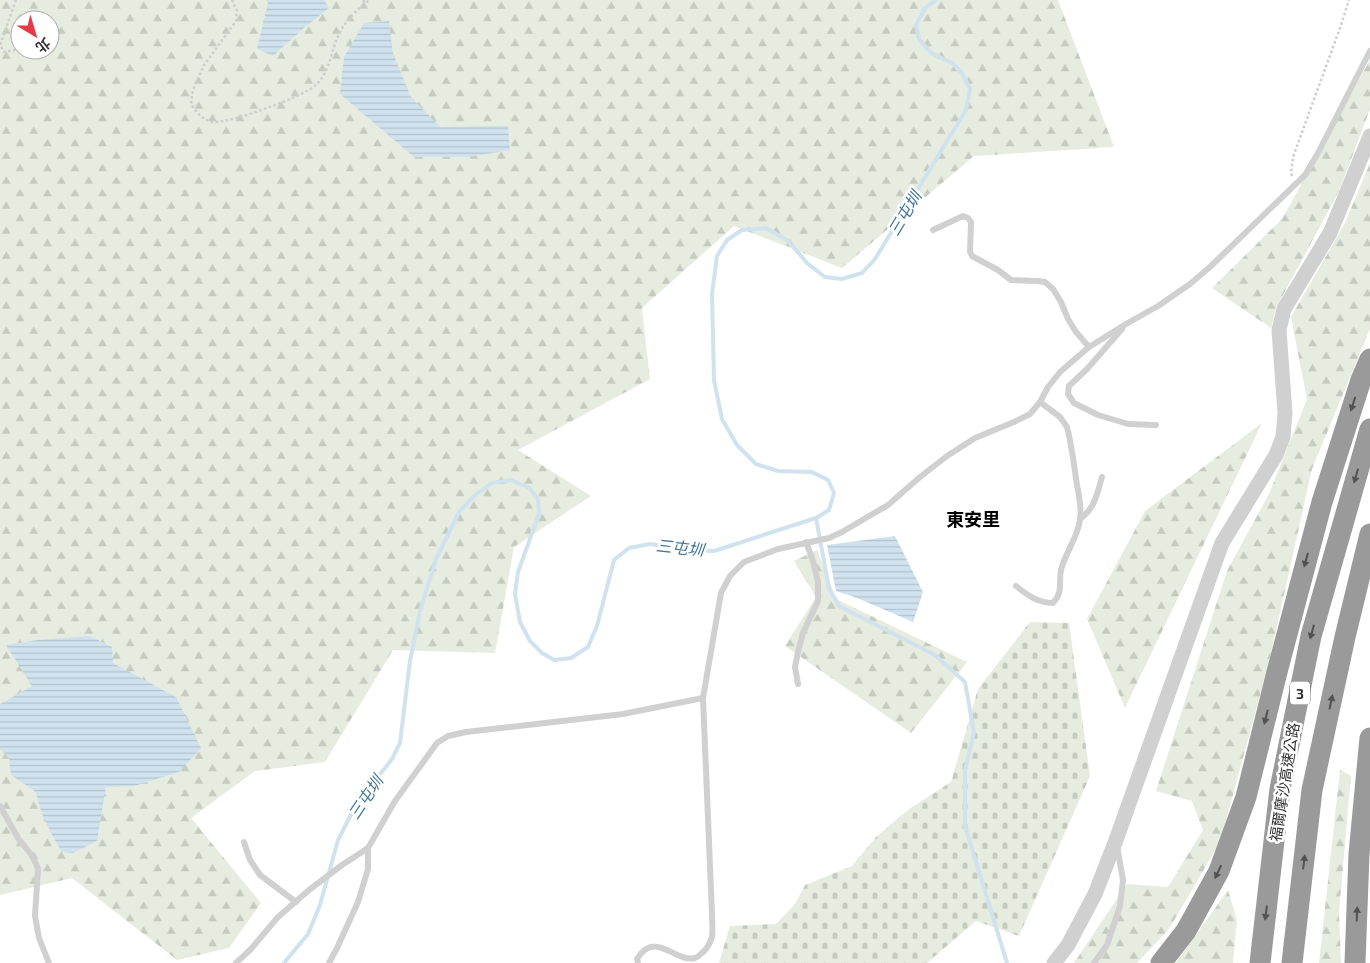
<svg xmlns="http://www.w3.org/2000/svg" width="1370" height="963" viewBox="0 0 1370 963" font-family="'Exo 2','Noto Sans TC',sans-serif">
<defs>
<pattern id="forest-firs" width="22" height="20" patternUnits="userSpaceOnUse" patternTransform="scale(1.25)"><rect width="22" height="20" fill="#e6ecdf"/><path d="M5 1l3.5 6h-7zM16 11l3.5 6h-7z" fill="#c6cbc0"/></pattern>
<pattern id="cemetery-stones" width="16" height="16" patternUnits="userSpaceOnUse" patternTransform="scale(1.25)"><rect width="16" height="16" fill="#e6ecdf"/><path d="M2 7V4a2 2 0 0 1 4 0v3zM10 15v-3a2 2 0 0 1 4 0v3z" fill="#c6cbc0"/></pattern>
<pattern id="water-rules" width="6" height="5" patternUnits="userSpaceOnUse" patternTransform="scale(1.25)"><rect width="6" height="5" fill="#cfe2ee"/><path d="M0 2.5h6" fill="none" stroke="#b2c2cd"/></pattern>
</defs>
<rect width="100%" height="100%" fill="#fff"/>
<g fill="url(#forest-firs)" fill-rule="evenodd">
<path d="M0,0H1058L1114,147L974,156L842,268L734,226L642,308L650,379L518,450L591,496L514,547L495,653L393,650L325,762L255,771L191,818L261,903L229,948L177,960L72,878L0,895ZM20,20H50V50H20Z"/>
<path d="M1370,60V109L1339,191L1276,308L1271,328L1212,288L1282,219Z"/>
<path d="M1370,163V329L1312,469L1268,666L1220,842L1169,929L1137,963H1074L1127,884L1168,887L1203,830L1192,801L1156,791L1227,571L1269,494L1307,399L1291,317L1345,223Z"/>
<path d="M1262,423L1125,708L1087,619L1145,511Z"/>
<path d="M817,550L836,599L967,662L911,733L785,646L816,597L794,561Z"/>
<path d="M1340,770L1351,776L1339,912L1341,963H1319Z"/>
<path d="M1228,890L1237,920L1233,963H1176Z"/>
</g>
<path fill="url(#cemetery-stones)" d="M1030,622L1069,623L1090,776L1019,936L976,921L927,963H719L730,926L776,924L795,904L805,885L852,866L875,838L909,809L951,782L978,689Z"/>
<g fill="url(#water-rules)">
<path d="M266,0H324L329,8L305,27L273,56L257,49L268,3Z"/>
<path d="M389,21L393,54L411,97L440,127L508,126L510,150L469,157H414L340,94L344,57L364,23Z"/>
<path d="M895,536L923,592L913,622L857,598L836,591L827,545Z"/>
<path d="M90,636L112,647L113,663L176,697L201,748L179,772L134,786L106,787L97,841L73,853L62,852C50,832 41,816 36,792L11,775L9,758L0,749V704L32,686L6,645L38,640Z"/>
</g>
<g fill="none" stroke-linecap="round" stroke-linejoin="round">
<g stroke="#cfe2ee" stroke-width="4">
<path d="M816,518L829,588L839,606L935,655L965,682L974,733L965,770V826L1007,963"/>
<path d="M284,963L308,934L320,905L338,840L356,805L392,759L400,743L410,661L420,611L436,559L459,512L474,496L492,483L511,480L529,488L538,499L539,514L518,572L515,594L520,622L530,641L542,653L554,660L571,658L588,647L597,626L614,560L629,548L650,544L688,550L714,551L816,518L829,510L834,493L828,480L812,472L778,471L756,464L737,445L722,419L714,380L712,294L717,256L727,240L742,230L766,228L788,241L807,263L825,277L842,279L862,273L875,259L966,110L970,89L962,73L952,63L931,53L919,39L916,25L925,8L936,0"/>
</g>
<g stroke="#cdcdcd" stroke-width="2.5" stroke-dasharray="2.5 2.5" stroke-linecap="butt">
<path d="M16,0L0,45L4,52L20,49"/>
<path d="M232,0L237,11L236,21L204,65L193,90L191,104C196,112 203,121 214,122C230,123 306,96 317,84C331,69 331,49 340,32C346,20 356,11 365,3"/>
<path d="M363,0L365,3L370,0"/>
<path d="M1292,176L1291,173L1293,157L1340,28L1349,0"/>
</g>
<g stroke="#d0d0d0" stroke-width="6">
<path d="M933,230L963,216L968,218L971,222L970,252L972,256L998,270L1011,280L1037,281L1045,282L1053,289L1061,302L1068,319L1076,332L1089,347"/>
<path d="M1122,329L1087,369L1069,386L1068,394L1074,403L1098,415L1128,424L1156,425"/>
<path d="M1080,519C1095,508 1097,494 1102,477"/>
<path d="M1016,586C1027,595 1038,603 1053,603C1064,590 1058,585 1061,570C1065,553 1078,537 1080,520C1082,509 1079,496 1077,485C1074,466 1072,446 1067,427L1060,417L1040,402"/>
<path d="M798,684L795,667L798,652L803,633L818,601V582L813,561L806,542"/>
<path d="M0,806L18,838L33,857L38,869L35,916L39,938L49,963"/>
<path d="M244,842L250,860L260,875L296,902"/>
<path d="M236,963L251,949L278,917L309,890L342,865L368,848L395,801L437,743L448,736L466,732L623,714L703,698"/>
<path d="M329,963L337,948L358,902L368,869V848"/>
<path d="M638,963L637,959C655,929 675,963 695,958C698,957 700,955 702,953C706,950 710,943 712,937C713,930 712,921 712,914L703,698L721,593L730,576L744,562L778,549L829,538L842,532L888,505L920,477L947,456L975,438L1014,422L1030,414L1040,402L1048,387L1060,372L1089,347L1126,324L1158,306L1190,284L1211,266L1305,175L1318,153L1370,51"/>
<path d="M1094,963L1107,945L1120,906L1123,880L1117,846"/>
</g>
<path stroke="#d0d0d0" stroke-width="15" d="M1054,963L1068,945L1095,894L1116,840L1222,543L1276,455L1283,437L1285,413L1279,330L1284,309L1330,233L1370,136"/>
<g stroke="#9a9a9a" stroke-width="21">
<path d="M1161,963L1186,931L1219,871L1246,797L1277,672L1322,502L1361,380L1370,359"/>
<path d="M1260,963L1280,789L1311,636L1370,429"/>
<path d="M1292,963L1312,790L1345,637L1370,534"/>
<path d="M1355,963L1359,854L1370,738"/>
</g>
</g>
<defs><path id="oneway-solid" d="M-6-.8H1V-3.2L6.5 0L1 3.2V.8H-6Z" transform="scale(1.25)"/></defs>
<g fill="#525252">
<use href="#oneway-solid" transform="translate(1353 404) rotate(108)"/>
<use href="#oneway-solid" transform="translate(1356 476) rotate(106)"/>
<use href="#oneway-solid" transform="translate(1306 560) rotate(105)"/>
<use href="#oneway-solid" transform="translate(1312 632) rotate(105)"/>
<use href="#oneway-solid" transform="translate(1331 702) rotate(-78)"/>
<use href="#oneway-solid" transform="translate(1266 717) rotate(104)"/>
<use href="#oneway-solid" transform="translate(1304 862) rotate(-83)"/>
<use href="#oneway-solid" transform="translate(1218 872) rotate(115)"/>
<use href="#oneway-solid" transform="translate(1266 913) rotate(97)"/>
<use href="#oneway-solid" transform="translate(1357 914) rotate(-88)"/>
</g>
<g text-anchor="middle" dominant-baseline="central" stroke-width="5" stroke-linejoin="round" paint-order="stroke">
<rect fill="#fff" stroke="#707070" stroke-width="1" x="1290" y="681.5" width="20" height="23" rx="4"/>
<g font-size="14" font-weight="bold" fill="#333">
<text x="1300" y="693">3</text>
</g>
<g font-size="15" fill="#333" stroke="#fff">
<text transform="translate(1284 782) rotate(-81)">福爾摩沙高速公路</text>
</g>
<g font-size="16" font-style="italic" fill="#3f7597" stroke="#fff">
<text transform="translate(904 213) rotate(-59)">三屯圳</text>
<text transform="translate(680 547) rotate(6)">三屯圳</text>
<text transform="translate(365 797) rotate(-56)">三屯圳</text>
</g>
<g font-size="18" font-weight="bold" fill="#000" stroke="#fff">
<text x="973" y="519">東安里</text>
</g>
</g>
<g transform="translate(35 35) rotate(142)"><circle r="24" fill="#ffffff" stroke="#adadad"/>
<path d="M0-4L9 19L0 12L-9 19Z" fill="#e63946"/>
<text y="-8" font-size="14" font-weight="bold" text-anchor="middle" fill="#333333">北</text>
</g>
</svg>
